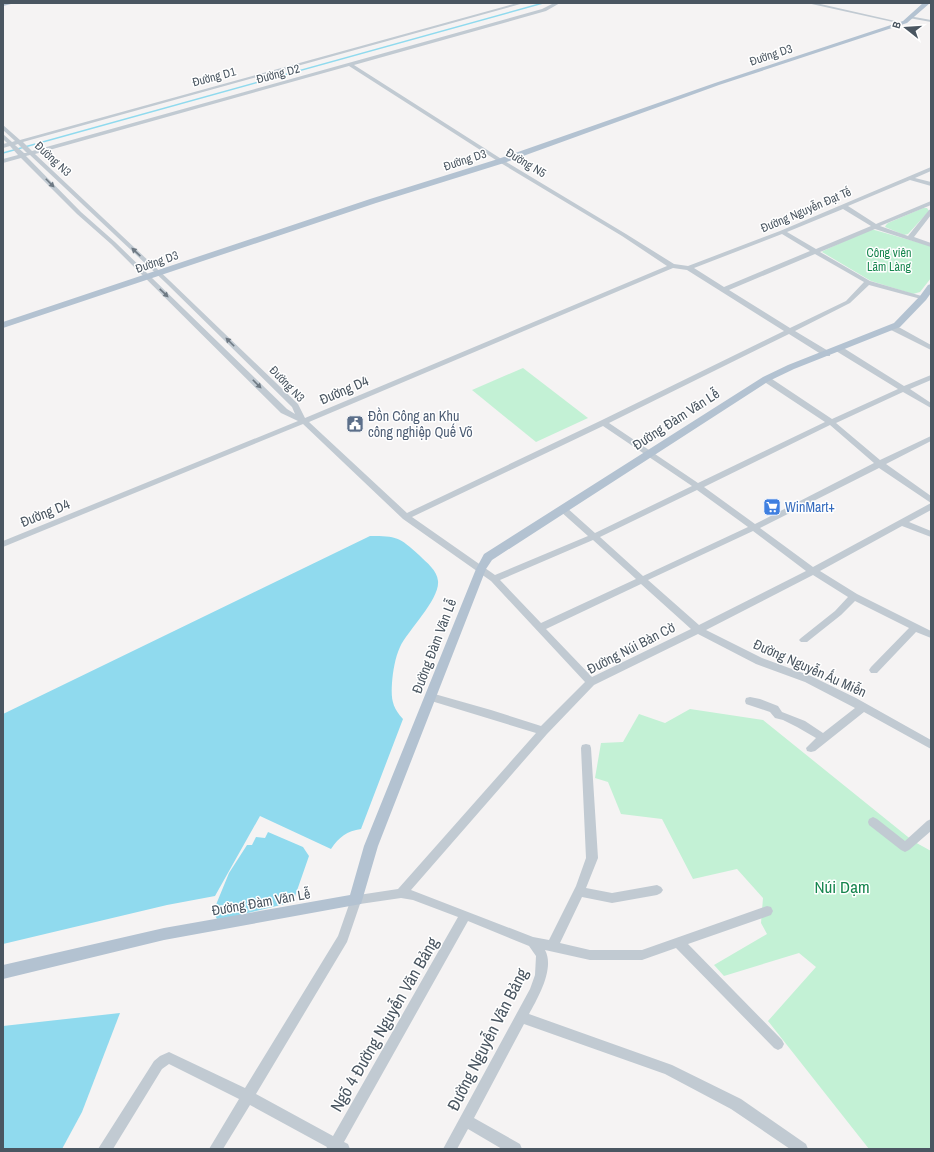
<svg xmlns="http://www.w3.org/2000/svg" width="934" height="1152" viewBox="0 0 934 1152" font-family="'Archivo Narrow',sans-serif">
<rect width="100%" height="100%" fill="#f5f3f3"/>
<g fill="#c3f1d5">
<path d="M923,208H927L929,211L908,234L904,235L885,227L886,225L888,223Z"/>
<path d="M871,229L931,246V278L920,292L913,294L871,281L822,252L823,251Z"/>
<path d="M523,368L588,418L536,442L472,390Z"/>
<path d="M690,709L763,720L913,841L931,851V1149H869L768,1021L816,967L799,953L724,976L714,965L767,934L761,923L763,898L737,869L693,879L662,819L621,814L608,782L595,778L601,743L623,742L639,714L665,723Z"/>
</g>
<g fill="#90daee">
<path d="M370,536C397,536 399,537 419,555C427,563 437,570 438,581C440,599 408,630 400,647C395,658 393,671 392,683C391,699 392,707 403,719L361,829C347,831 339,837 331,849L260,816L215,896L167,905L3,944V714Z"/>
<path d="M268,832L303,847L309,856L293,902L228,918L217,919L213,912L229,873L247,845H252L256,837L265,838Z"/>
<path d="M120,1013L82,1112L62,1149H3V1026Z"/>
</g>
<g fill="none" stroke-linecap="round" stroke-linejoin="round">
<path stroke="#90daee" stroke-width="1.5" d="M3,153L543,3"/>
<g fill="#c1cad2" fill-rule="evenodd">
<path d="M517,3H524L23,142L32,151L542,9L554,3H560L546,11L354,65L503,160L626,234L674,264L688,266L780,231L931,167V171L915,178L931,182V186L910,180L848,206L876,224L931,201V205L880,226L908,236L929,210L931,209V215L914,237L931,243V247L875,229L820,252L870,281L925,297V299H921L869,285L850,303L795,331L830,352V356H824L789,334L609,423L698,483L825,422L763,381V377H769L832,419L898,389L836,351V347H842L904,386L931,375V380L910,389L931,403V408L903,392L836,423L880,460L931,436V441L886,464L931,496V503L879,468L760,528L813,567L931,503V510L909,522L931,531V537L902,526L820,571L857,594L931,631V638L916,632L877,673H871L869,670L871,667L909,628L855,601L841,615L807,642H801L799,640L801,638L835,611L848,597L813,575L706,630L762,658L811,676L856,698L931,740V749L864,712L815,751L811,752L807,751L806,748L816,738L797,727L783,720L775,718L770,712L746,704L745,701L746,698L750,697L760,699L778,706L782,712L805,721L823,733L855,708L805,682L756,664L698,634L594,685L547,734L411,890L533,937L549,940L576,886L586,858L581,748L582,745L586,744L590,745L591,748L598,858L586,888L612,893L657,885L661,887L663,890L661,893L657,895L612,903L582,897L560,943L590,950H642L767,906L771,907L773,911L771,915L688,944L782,1040L784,1044L782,1048L778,1050L774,1048L676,948L642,960H590L545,950C555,968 538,998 529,1014L672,1065L741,1099L806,1144L808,1149H790L731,1109L665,1074L524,1024L474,1118L520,1144L522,1149H502L468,1129L457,1149H443L530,989L535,975L536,956L529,946L468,921L344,1142L348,1144L350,1149H326L327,1147L250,1105L223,1149H209L239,1099L169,1064L162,1069L113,1149H98L154,1061L160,1056L169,1052L245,1088L338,936L352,896L398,889L536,733L428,700L426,697L428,694L431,693L491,710L541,726L585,682L491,581L403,519L303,424L3,547V541L298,421L281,413L111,244L77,214L21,158L3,163V159L18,155L10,146L3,148V144L7,143L3,139V134L12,142L15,141L3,130V125L20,140ZM349,66L499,162L622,236L667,266L305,418L298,404L170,281L35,154ZM18,144L27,153H24L15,145ZM30,155L166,283L292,407L295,414L287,409L115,242L81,212L26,156ZM843,209L871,226L816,249L787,232ZM782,234L810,251L724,287L694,268ZM815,254L864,282L846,301L790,328L729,290ZM673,268L687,270L784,331L600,421L407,513L309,422ZM830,425L874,463L755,524L704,487ZM603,426L692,486L595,533L566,507H560L559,509L560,511L588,536L495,575L412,517ZM697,490L748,527L643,576L600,537ZM753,531L806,571L699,625L648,580ZM593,540L636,579L541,623L500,580ZM641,584L691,629L592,677L546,629ZM401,898L413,900L458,917L333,1136L256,1094L347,942L360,904Z"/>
<path d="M807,3H816L904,23L902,24Z"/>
<path d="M909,16L931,20V22L909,18Z"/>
<path d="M889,325H895L931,345V350L889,329Z"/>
<path d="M873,817L877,819L905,841L927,821L931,819V831L909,850L905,852L901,850L869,825L868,822L869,819Z"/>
</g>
<g fill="#b3c2d1" fill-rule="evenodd">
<path d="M3,3H15L3,6Z"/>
<path d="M923,3H930L907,23L719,85L504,163L376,203L3,328V322L370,199L498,159L715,83L903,21Z"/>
<path d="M931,284V293L926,300L900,327L794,369L769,381L492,560L486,569L378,846L361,904L164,940L3,979V965L164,928L350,895L364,846L476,569L484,554L763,377L788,365L894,323L920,296L928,285Z"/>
</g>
</g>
<defs><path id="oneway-solid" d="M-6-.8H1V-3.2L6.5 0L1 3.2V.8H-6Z"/></defs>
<g fill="#6e7983">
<use href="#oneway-solid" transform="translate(50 183) rotate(45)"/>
<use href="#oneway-solid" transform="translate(136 252) rotate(-137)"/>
<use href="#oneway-solid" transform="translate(164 293) rotate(44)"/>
<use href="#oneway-solid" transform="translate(230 342) rotate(-135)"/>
<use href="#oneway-solid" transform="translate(257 384) rotate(45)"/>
</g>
<defs>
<symbol id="civic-square" viewBox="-11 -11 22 22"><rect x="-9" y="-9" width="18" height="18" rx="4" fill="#5c6f8a" stroke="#fff"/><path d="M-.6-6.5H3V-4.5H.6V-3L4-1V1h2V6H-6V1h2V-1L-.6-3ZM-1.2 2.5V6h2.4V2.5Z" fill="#fff"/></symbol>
<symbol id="supermarket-square" viewBox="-11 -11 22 22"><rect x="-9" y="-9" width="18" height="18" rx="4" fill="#3f7fe0" stroke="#fff"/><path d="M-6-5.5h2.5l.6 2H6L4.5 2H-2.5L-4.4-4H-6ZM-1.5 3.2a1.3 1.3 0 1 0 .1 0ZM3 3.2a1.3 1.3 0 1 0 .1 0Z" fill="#fff"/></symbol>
</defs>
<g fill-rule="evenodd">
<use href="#civic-square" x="345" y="414" width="20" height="20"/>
<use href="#supermarket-square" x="762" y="497" width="20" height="20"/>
</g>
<g text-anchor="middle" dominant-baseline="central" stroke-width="3" stroke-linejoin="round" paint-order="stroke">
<g font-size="12" fill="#4a5661" stroke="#fff">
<text transform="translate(771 55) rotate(-18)">Đường D3</text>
<text transform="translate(278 74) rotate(-15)">Đường D2</text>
<text transform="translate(214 77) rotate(-15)">Đường D1</text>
<text transform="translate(53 159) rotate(43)">Đường N3</text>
<text transform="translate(465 160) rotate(-18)">Đường D3</text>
<text transform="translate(526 163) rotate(31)">Đường N5</text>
<text transform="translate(806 210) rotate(-23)">Đường Nguyễn Đạt Tế</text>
<text transform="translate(157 262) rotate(-19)">Đường D3</text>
<text transform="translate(287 384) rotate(46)">Đường N3</text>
</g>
<g font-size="12" fill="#17864f" stroke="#fff">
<text x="889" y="253">Công viên<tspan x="889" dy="14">Lãm Làng</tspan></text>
</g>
<g font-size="14" fill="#4a5661" stroke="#fff">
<text transform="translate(344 390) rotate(-23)">Đường D4</text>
<text transform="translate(676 419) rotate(-33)">Đường Đàm Văn Lễ</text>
<text transform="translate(45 513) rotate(-22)">Đường D4</text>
<text transform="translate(434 646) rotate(-69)">Đường Đàm Văn Lễ</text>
<text transform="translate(631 648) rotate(-27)">Đường Núi Bàn Cờ</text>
<text transform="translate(810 668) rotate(24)">Đường Nguyễn Ấu Miễn</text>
<text transform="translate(261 902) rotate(-10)">Đường Đàm Văn Lễ</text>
</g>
<g font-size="14" fill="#4e5e75" stroke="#fff" text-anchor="start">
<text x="368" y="416">Đồn Công an Khu<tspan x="368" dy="16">công nghiệp Quế Võ</tspan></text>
</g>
<g font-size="14" fill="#366cbe" stroke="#fff" text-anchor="start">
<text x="785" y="507">WinMart+</text>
</g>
<g font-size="17" fill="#17864f" stroke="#fff">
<text x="842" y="886">Núi Dạm</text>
</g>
<g font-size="17" fill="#4a5661" stroke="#fff">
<text transform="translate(384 1024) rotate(-60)">Ngõ 4 Đường Nguyễn Văn Bảng</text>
<text transform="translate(487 1039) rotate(-63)">Đường Nguyễn Văn Bảng</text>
</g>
</g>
<rect width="934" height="1152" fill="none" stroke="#4a5661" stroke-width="8"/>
<g transform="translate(906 28) rotate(287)" stroke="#ffffff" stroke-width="3" paint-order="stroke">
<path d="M0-3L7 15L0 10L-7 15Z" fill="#4a5661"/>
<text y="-6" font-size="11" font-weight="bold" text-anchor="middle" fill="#4a5661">B</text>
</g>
</svg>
